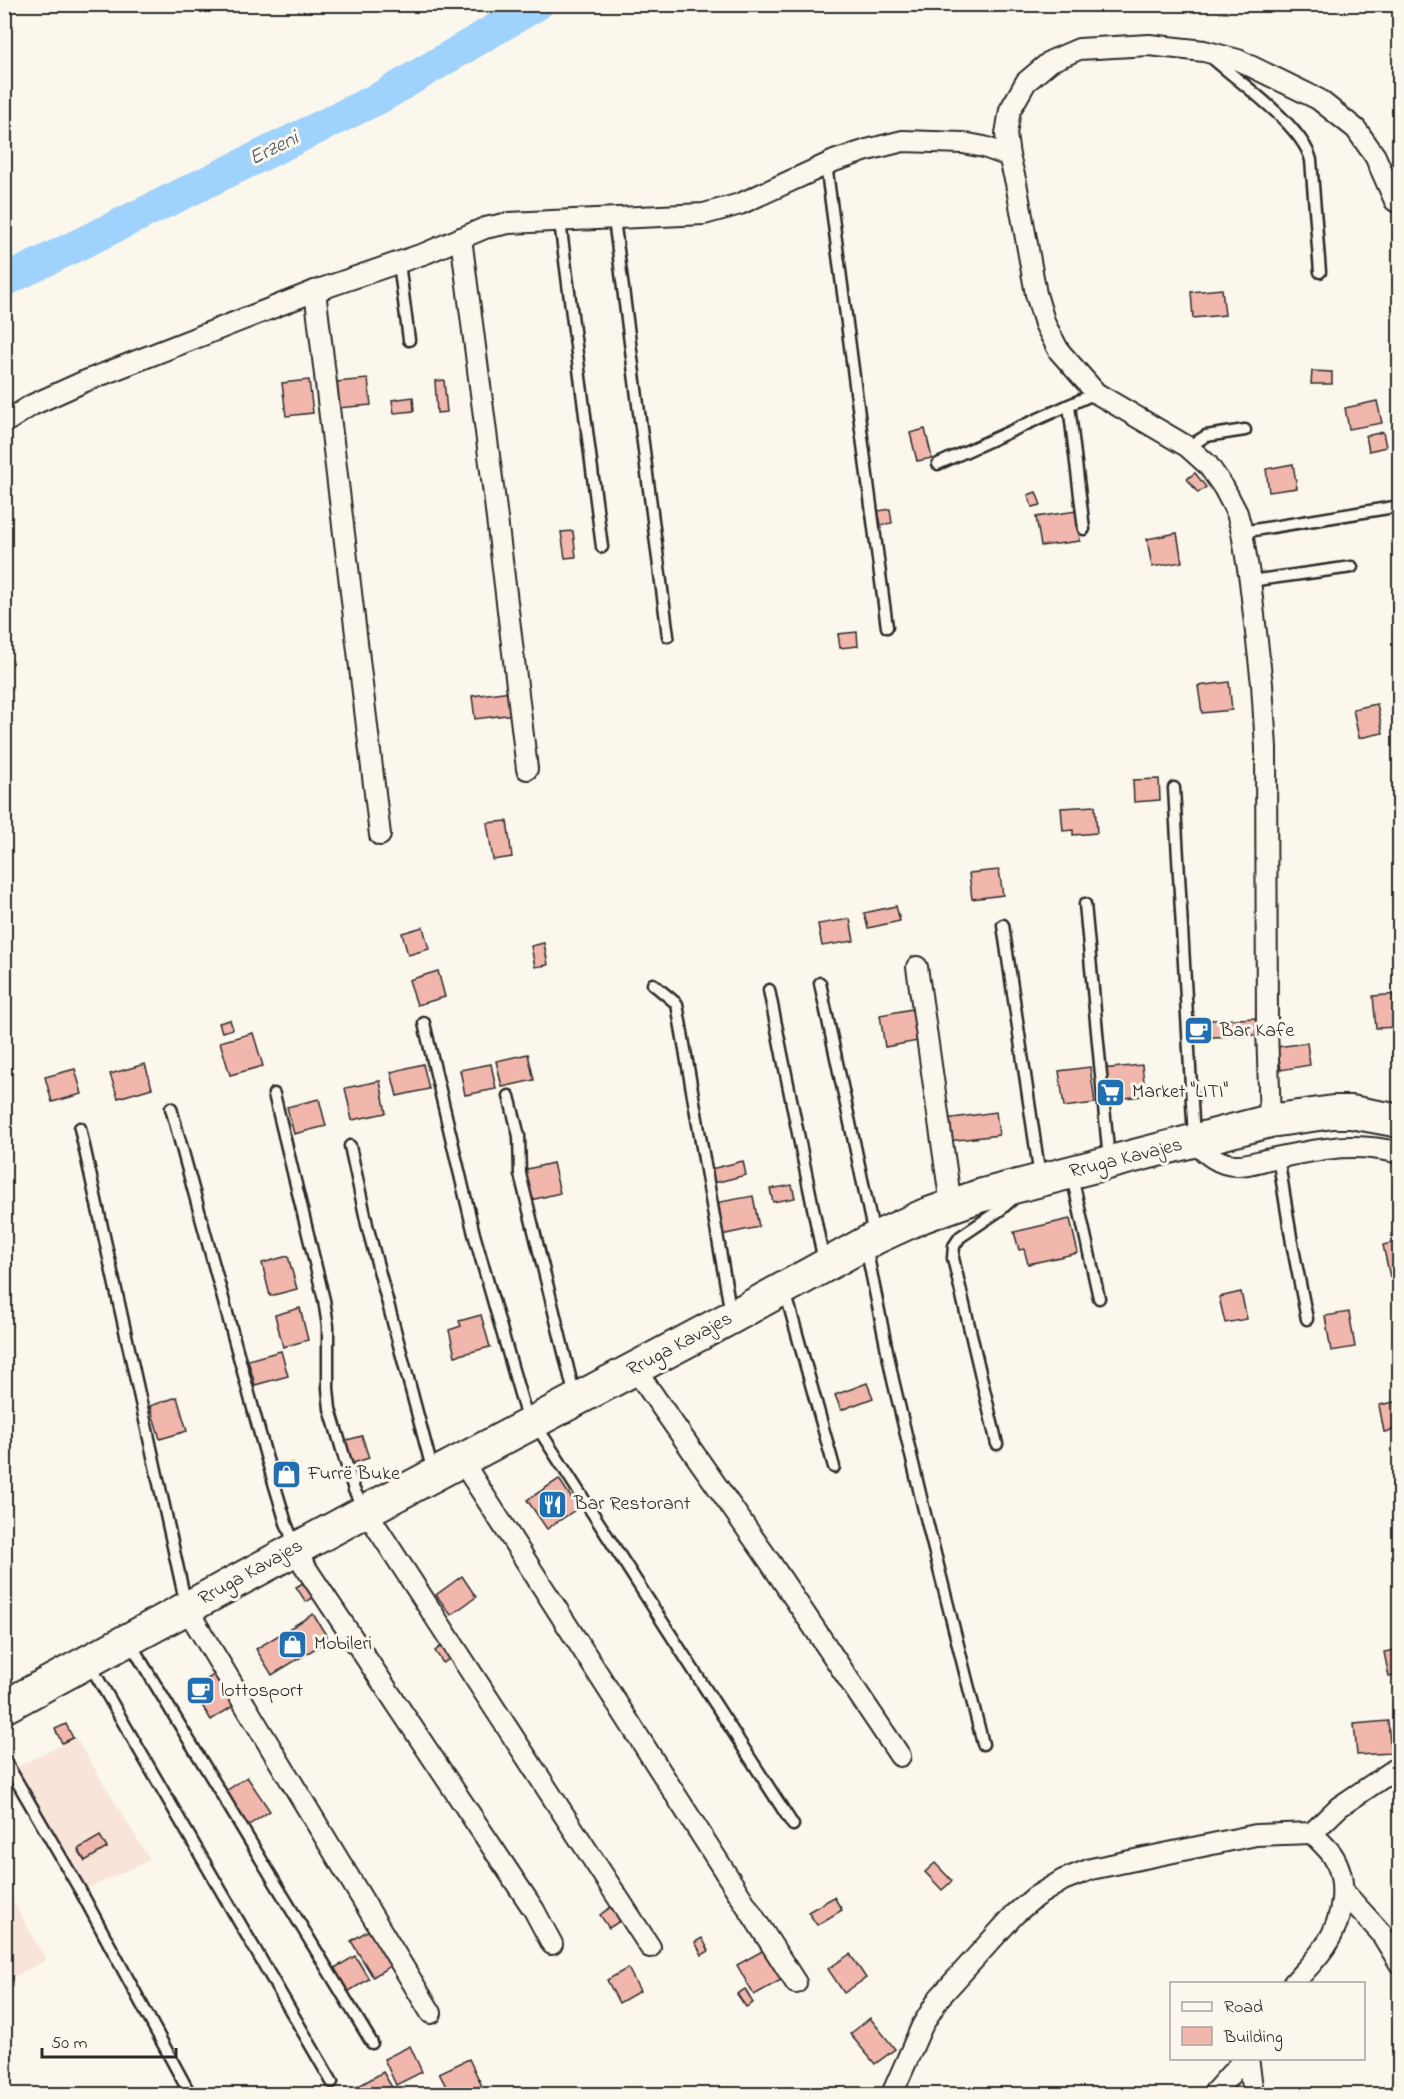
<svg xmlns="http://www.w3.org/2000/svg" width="1404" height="2099" viewBox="0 0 1404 2099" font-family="'Indie Flower',sans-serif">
<rect width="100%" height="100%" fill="#fbf7ec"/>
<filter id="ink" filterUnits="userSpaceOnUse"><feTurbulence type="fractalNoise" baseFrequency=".0167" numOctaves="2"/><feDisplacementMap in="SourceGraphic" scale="12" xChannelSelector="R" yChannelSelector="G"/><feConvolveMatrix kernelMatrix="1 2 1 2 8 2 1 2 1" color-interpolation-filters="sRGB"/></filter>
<g filter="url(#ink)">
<g fill="#f8e4d9">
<path d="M76,1738L150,1860L86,1889L15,1768Z"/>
<path d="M5,1887L46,1960L5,1982H4Z"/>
</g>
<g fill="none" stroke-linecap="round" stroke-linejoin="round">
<path stroke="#9fd2fc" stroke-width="32" d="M4,281L383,96L538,4"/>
</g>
<g fill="#f1b6ac" stroke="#2b2b2b" stroke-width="1.5">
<path d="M1222,289L1225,315L1193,318L1191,292Z"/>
<path d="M1312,371L1332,372V384H1311Z"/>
<path d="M368,379L371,405L338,408L336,382Z"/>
<path d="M309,380L313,413L286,416L282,383Z"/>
<path d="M444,380L447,412L437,413L435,381Z"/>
<path d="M413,397L414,411L394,413L392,400Z"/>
<path d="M1377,401L1382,423L1349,429L1345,408Z"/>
<path d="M925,429L932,458L917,461L910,433Z"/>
<path d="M1383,432L1386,447L1369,451L1366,436Z"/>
<path d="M1293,464L1297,488L1269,492L1266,469Z"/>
<path d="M1195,473L1206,487L1198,493L1187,479Z"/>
<path d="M1036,492L1041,505L1032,507L1028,495Z"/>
<path d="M890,509L892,523L881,525L878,511Z"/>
<path d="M1076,511L1080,541L1041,546L1036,517Z"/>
<path d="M573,531L576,557L565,558L561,532Z"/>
<path d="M1177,533L1182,562L1152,567L1147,539Z"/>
<path d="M857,632L858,646L840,648L838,634Z"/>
<path d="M1229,682L1232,710L1202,713L1198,686Z"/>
<path d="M511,691L514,714L475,719L472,696Z"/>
<path d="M1377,704L1383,733L1359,738L1353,709Z"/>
<path d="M1159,779L1160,800L1134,802L1133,780Z"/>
<path d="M1095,806L1097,833L1073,835V830L1063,831L1061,808Z"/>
<path d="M507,821L512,857L493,860L487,823Z"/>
<path d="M999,870L1003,895L972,899L969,873Z"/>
<path d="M896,906L900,921L868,928L864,913Z"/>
<path d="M850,919L854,941L822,946L818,924Z"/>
<path d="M423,927L429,949L408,955L402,933Z"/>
<path d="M544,943L548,965L535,967L531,946Z"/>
<path d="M438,971L445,997L417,1005L409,980Z"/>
<path d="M1400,994V1027L1376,1028L1373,996Z"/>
<path d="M912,1009L918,1041L885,1047L880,1015Z"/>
<path d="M1257,1018L1258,1035L1192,1038V1021Z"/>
<path d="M230,1020L233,1029L222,1032L219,1023Z"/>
<path d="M253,1033L263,1066L230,1075L220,1042Z"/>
<path d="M1307,1043L1310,1065L1281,1070L1277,1047Z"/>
<path d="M528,1054L534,1080L502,1087L496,1061Z"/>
<path d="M145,1064L152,1088L118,1098L110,1074Z"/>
<path d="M423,1064L429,1089L397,1096L391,1072Z"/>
<path d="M491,1064L496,1089L465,1095L460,1070Z"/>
<path d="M1142,1065L1145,1090L1142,1091V1096L1108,1100L1101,1069Z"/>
<path d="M1090,1067L1095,1103L1064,1107L1059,1071Z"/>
<path d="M75,1069L82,1094L52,1102L45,1077Z"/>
<path d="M380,1081L386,1113L352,1120L345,1088Z"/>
<path d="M319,1099L326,1126L294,1134L287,1107Z"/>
<path d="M996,1112L999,1135L949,1141L946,1119Z"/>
<path d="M743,1161L746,1175L714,1183L711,1169Z"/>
<path d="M553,1163L560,1193L531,1200L523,1170Z"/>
<path d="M792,1185L795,1198L773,1202L770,1189Z"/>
<path d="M753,1196L759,1227L721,1235L715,1203Z"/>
<path d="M1070,1219L1078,1253L1028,1264L1024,1249L1019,1250L1014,1232Z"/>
<path d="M1400,1241V1275L1390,1277L1383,1245Z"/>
<path d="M288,1256L297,1289L270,1296L262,1263Z"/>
<path d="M1241,1292L1247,1319L1225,1323L1219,1297Z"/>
<path d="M300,1308L308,1340L283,1347L275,1315Z"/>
<path d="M1349,1312L1355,1347L1331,1351L1325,1316Z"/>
<path d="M481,1315L490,1347L455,1356L449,1330L461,1326L459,1321Z"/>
<path d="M281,1351L288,1376L255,1385L248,1360Z"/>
<path d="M867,1383L873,1398L841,1410L835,1395Z"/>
<path d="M177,1397L187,1431L160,1439L150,1406Z"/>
<path d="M1400,1401V1429L1384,1432L1379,1405Z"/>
<path d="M362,1436L369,1458L350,1464L343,1441Z"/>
<path d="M292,1463L296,1479L280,1484L275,1467Z"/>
<path d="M559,1479L578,1508L547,1529L527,1500Z"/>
<path d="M462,1576L476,1597L451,1615L436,1595Z"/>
<path d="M306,1581L316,1596L306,1602L296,1587Z"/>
<path d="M313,1614L329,1640L272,1675L256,1649Z"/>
<path d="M444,1644L453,1657L443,1663L435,1651Z"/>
<path d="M1400,1649V1675L1389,1677L1384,1652Z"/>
<path d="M215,1674L235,1705L211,1720L192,1689Z"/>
<path d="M1388,1721L1391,1753L1357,1755L1354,1724Z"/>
<path d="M66,1724L73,1738L62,1743L55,1729Z"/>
<path d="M247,1777L270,1811L246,1827L223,1793Z"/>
<path d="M100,1836L107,1848L85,1861L78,1849Z"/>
<path d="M935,1863L952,1881L942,1890L925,1872Z"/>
<path d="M834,1897L842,1910L817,1925L808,1912Z"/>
<path d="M611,1907L620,1921L609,1928L600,1915Z"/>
<path d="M372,1928L393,1964L373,1977L351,1941Z"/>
<path d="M702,1938L709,1951L702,1955L695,1942Z"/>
<path d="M764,1950L781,1980L754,1995L737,1965Z"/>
<path d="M850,1954L866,1978L844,1993L828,1969Z"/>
<path d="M355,1956L369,1979L346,1993L331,1970Z"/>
<path d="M628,1968L640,1991L619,2003L607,1980Z"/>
<path d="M745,1989L753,2003L746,2007L737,1994Z"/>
<path d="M870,2018L895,2049L875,2064L850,2034Z"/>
<path d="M410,2046L422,2072L396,2085L384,2059Z"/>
<path d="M469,2059L482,2086L464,2094H450L439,2073Z"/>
<path d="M383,2072L396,2094H352L350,2091Z"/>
</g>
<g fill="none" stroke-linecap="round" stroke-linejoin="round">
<defs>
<g id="lane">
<path d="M1211,57C1239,82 1302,125 1311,160L1320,272"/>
<path d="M826,164L887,627"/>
<path d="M614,219L668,636"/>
<path d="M560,222L602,547"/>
<path d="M399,263L409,340"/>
<path d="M1188,447L1206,436L1245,430"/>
<path d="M938,464L1069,405"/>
<path d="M1084,529L1069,405L1096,393"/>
<path d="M1242,532L1400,506"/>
<path d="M1250,581L1352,567"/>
<path d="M1174,788L1194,1138"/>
<path d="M1085,904L1109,1160"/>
<path d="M1003,925L1040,1177"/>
<path d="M820,983L874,1235"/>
<path d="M653,984L677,1004L731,1314"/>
<path d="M769,990L824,1262"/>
<path d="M424,1023L474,1234L528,1422"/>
<path d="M274,1094L324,1300L328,1326V1388L330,1409L354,1490L364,1508"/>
<path d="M509,1096L519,1136L520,1174L575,1397"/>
<path d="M171,1108L266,1456L286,1523L295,1546"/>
<path d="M80,1128L186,1605"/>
<path d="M350,1146L368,1229L433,1472"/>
<path d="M1278,1157L1292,1243L1307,1319"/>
<path d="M1072,1176L1099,1298"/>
<path d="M866,1247L893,1380L923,1506L983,1744"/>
<path d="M785,1291L834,1467"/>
<path d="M536,1425L793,1825"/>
<path d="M997,1444L953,1258L954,1246L960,1237L1000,1210L1015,1197"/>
<path d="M129,1641L372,2043"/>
<path d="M90,1665L332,2082"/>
<path d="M4,1759L80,1890L190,2094"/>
</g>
<g id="street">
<path d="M461,238L495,502L527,769"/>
<path d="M315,291L380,835"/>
<path d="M4,423L32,405L83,382L315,291L426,253L485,228L509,223L704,214L740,204L834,161L867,150L903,141L963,143L984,147L1009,156"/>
<path d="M917,967L951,1205"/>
<path d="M1270,1121L1267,1028L1266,748L1262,684L1250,581L1242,532L1237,513L1224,488L1208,465L1188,447L1096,393L1059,351L1045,324L1036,294L1016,183L1009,156L1006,134L1010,110L1026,82L1051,61L1079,49L1149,45L1204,51L1238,60L1318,99L1356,129L1375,156L1395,201"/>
<path d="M1194,1141C1206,1154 1220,1166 1238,1165C1250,1165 1263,1160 1275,1158C1322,1149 1352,1141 1400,1153"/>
<path d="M635,1369L770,1562L900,1756"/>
<path d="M462,1461L796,1983"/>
<path d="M366,1511L650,1947"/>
<path d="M296,1549L304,1565L534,1910L552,1944"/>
<path d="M187,1609L431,2013"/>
<path d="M1343,1891L1381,1933L1400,1964"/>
<path d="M1293,1984C1304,1971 1317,1959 1326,1945C1343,1919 1350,1880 1331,1853C1325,1846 1318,1839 1312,1833"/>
<path d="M1248,2058L1253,2094"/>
<path d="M892,2094L922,2026L939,1998L1015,1914L1035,1897L1063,1880L1091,1869L1256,1835L1312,1833L1339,1807L1400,1766"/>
<path d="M1213,2094L1245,2058"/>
</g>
<path id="primary" d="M4,1707L366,1511L732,1317L875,1238L923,1216L979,1196L1270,1121L1333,1112H1351L1400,1121"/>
</defs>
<use href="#lane" stroke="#2b2b2b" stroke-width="15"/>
<use href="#street" stroke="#2b2b2b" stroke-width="24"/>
<use href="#primary" stroke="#2b2b2b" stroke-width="36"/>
<use href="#lane" stroke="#fbf7ec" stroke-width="10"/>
<use href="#street" stroke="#fbf7ec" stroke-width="20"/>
<use href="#primary" stroke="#fbf7ec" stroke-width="32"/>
</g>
</g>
<defs>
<symbol id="cafe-square" viewBox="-11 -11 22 22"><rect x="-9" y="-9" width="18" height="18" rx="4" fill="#1f6fb2" stroke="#fbf7ec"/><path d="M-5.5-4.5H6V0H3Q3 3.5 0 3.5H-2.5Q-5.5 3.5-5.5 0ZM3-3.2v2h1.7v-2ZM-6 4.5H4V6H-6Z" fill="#fff"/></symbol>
<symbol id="supermarket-square" viewBox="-11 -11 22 22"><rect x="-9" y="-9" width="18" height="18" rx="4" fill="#1f6fb2" stroke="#fbf7ec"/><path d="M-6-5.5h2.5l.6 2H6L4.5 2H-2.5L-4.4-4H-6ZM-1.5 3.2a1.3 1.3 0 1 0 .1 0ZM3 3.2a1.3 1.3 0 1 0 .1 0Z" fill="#fff"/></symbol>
<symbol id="shop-square" viewBox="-11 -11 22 22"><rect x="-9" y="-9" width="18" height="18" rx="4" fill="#1f6fb2" stroke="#fbf7ec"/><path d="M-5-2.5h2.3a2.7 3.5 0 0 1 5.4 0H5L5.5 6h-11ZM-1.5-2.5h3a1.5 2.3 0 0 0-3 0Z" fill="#fff"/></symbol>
<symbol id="restaurant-square" viewBox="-11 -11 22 22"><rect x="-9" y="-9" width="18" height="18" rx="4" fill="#1f6fb2" stroke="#fbf7ec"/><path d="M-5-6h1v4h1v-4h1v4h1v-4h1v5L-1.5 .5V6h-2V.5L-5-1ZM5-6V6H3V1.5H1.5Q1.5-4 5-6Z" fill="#fff"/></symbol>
</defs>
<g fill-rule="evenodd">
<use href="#cafe-square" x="1182" y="1014" width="33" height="33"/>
<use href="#supermarket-square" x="1094" y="1076" width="33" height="33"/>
<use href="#shop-square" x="270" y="1458" width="33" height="33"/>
<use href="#restaurant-square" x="536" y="1488" width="33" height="33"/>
<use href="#shop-square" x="276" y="1628" width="33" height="33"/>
<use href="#cafe-square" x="184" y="1674" width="33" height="33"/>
</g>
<g text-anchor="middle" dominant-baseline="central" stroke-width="6" stroke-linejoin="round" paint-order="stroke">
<g font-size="20" fill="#2b2b2b" stroke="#fbf7ec" text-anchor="start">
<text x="1220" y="1031">Bar Kafe</text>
<text x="1132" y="1092">Market "LITI"</text>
<text x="308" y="1474">Furrë Buke</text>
<text x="574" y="1504">Bar Restorant</text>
<text x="314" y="1644">Mobileri</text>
<text x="221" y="1691">lottosport</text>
</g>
<g font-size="20" fill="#2b2b2b" stroke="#fbf7ec">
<text transform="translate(1126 1159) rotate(-14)">Rruga Kavajes</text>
<text transform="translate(680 1345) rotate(-28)">Rruga Kavajes</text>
<text transform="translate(251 1573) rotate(-29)">Rruga Kavajes</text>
</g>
<g font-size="21" font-style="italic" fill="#48555f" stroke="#fbf7ec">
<text transform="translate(274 149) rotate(-26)">Erzeni</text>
</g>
</g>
<rect width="1404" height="2099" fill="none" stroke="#fbf7ec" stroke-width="24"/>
<rect x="12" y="12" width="1380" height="2075" fill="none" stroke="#2b2b2b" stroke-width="2" filter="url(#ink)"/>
<rect x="1170" y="1982" width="195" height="78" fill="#fbf7ec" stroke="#a8a59f" stroke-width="1.5"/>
<rect x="1182" y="2002" width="30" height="9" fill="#fbf7ec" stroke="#a8a59f" stroke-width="1.5"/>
<text x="1224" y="2012" font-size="18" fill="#2b2b2b">Road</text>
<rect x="1182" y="2027" width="30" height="18" fill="#f1b6ac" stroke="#a8a59f" stroke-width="1.5"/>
<text x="1224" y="2042" font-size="18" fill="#2b2b2b">Building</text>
<path d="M42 2048v9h134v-9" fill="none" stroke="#2b2b2b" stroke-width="3"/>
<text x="51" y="2048" font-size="18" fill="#2b2b2b" stroke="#fbf7ec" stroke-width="4.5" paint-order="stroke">50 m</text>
</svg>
